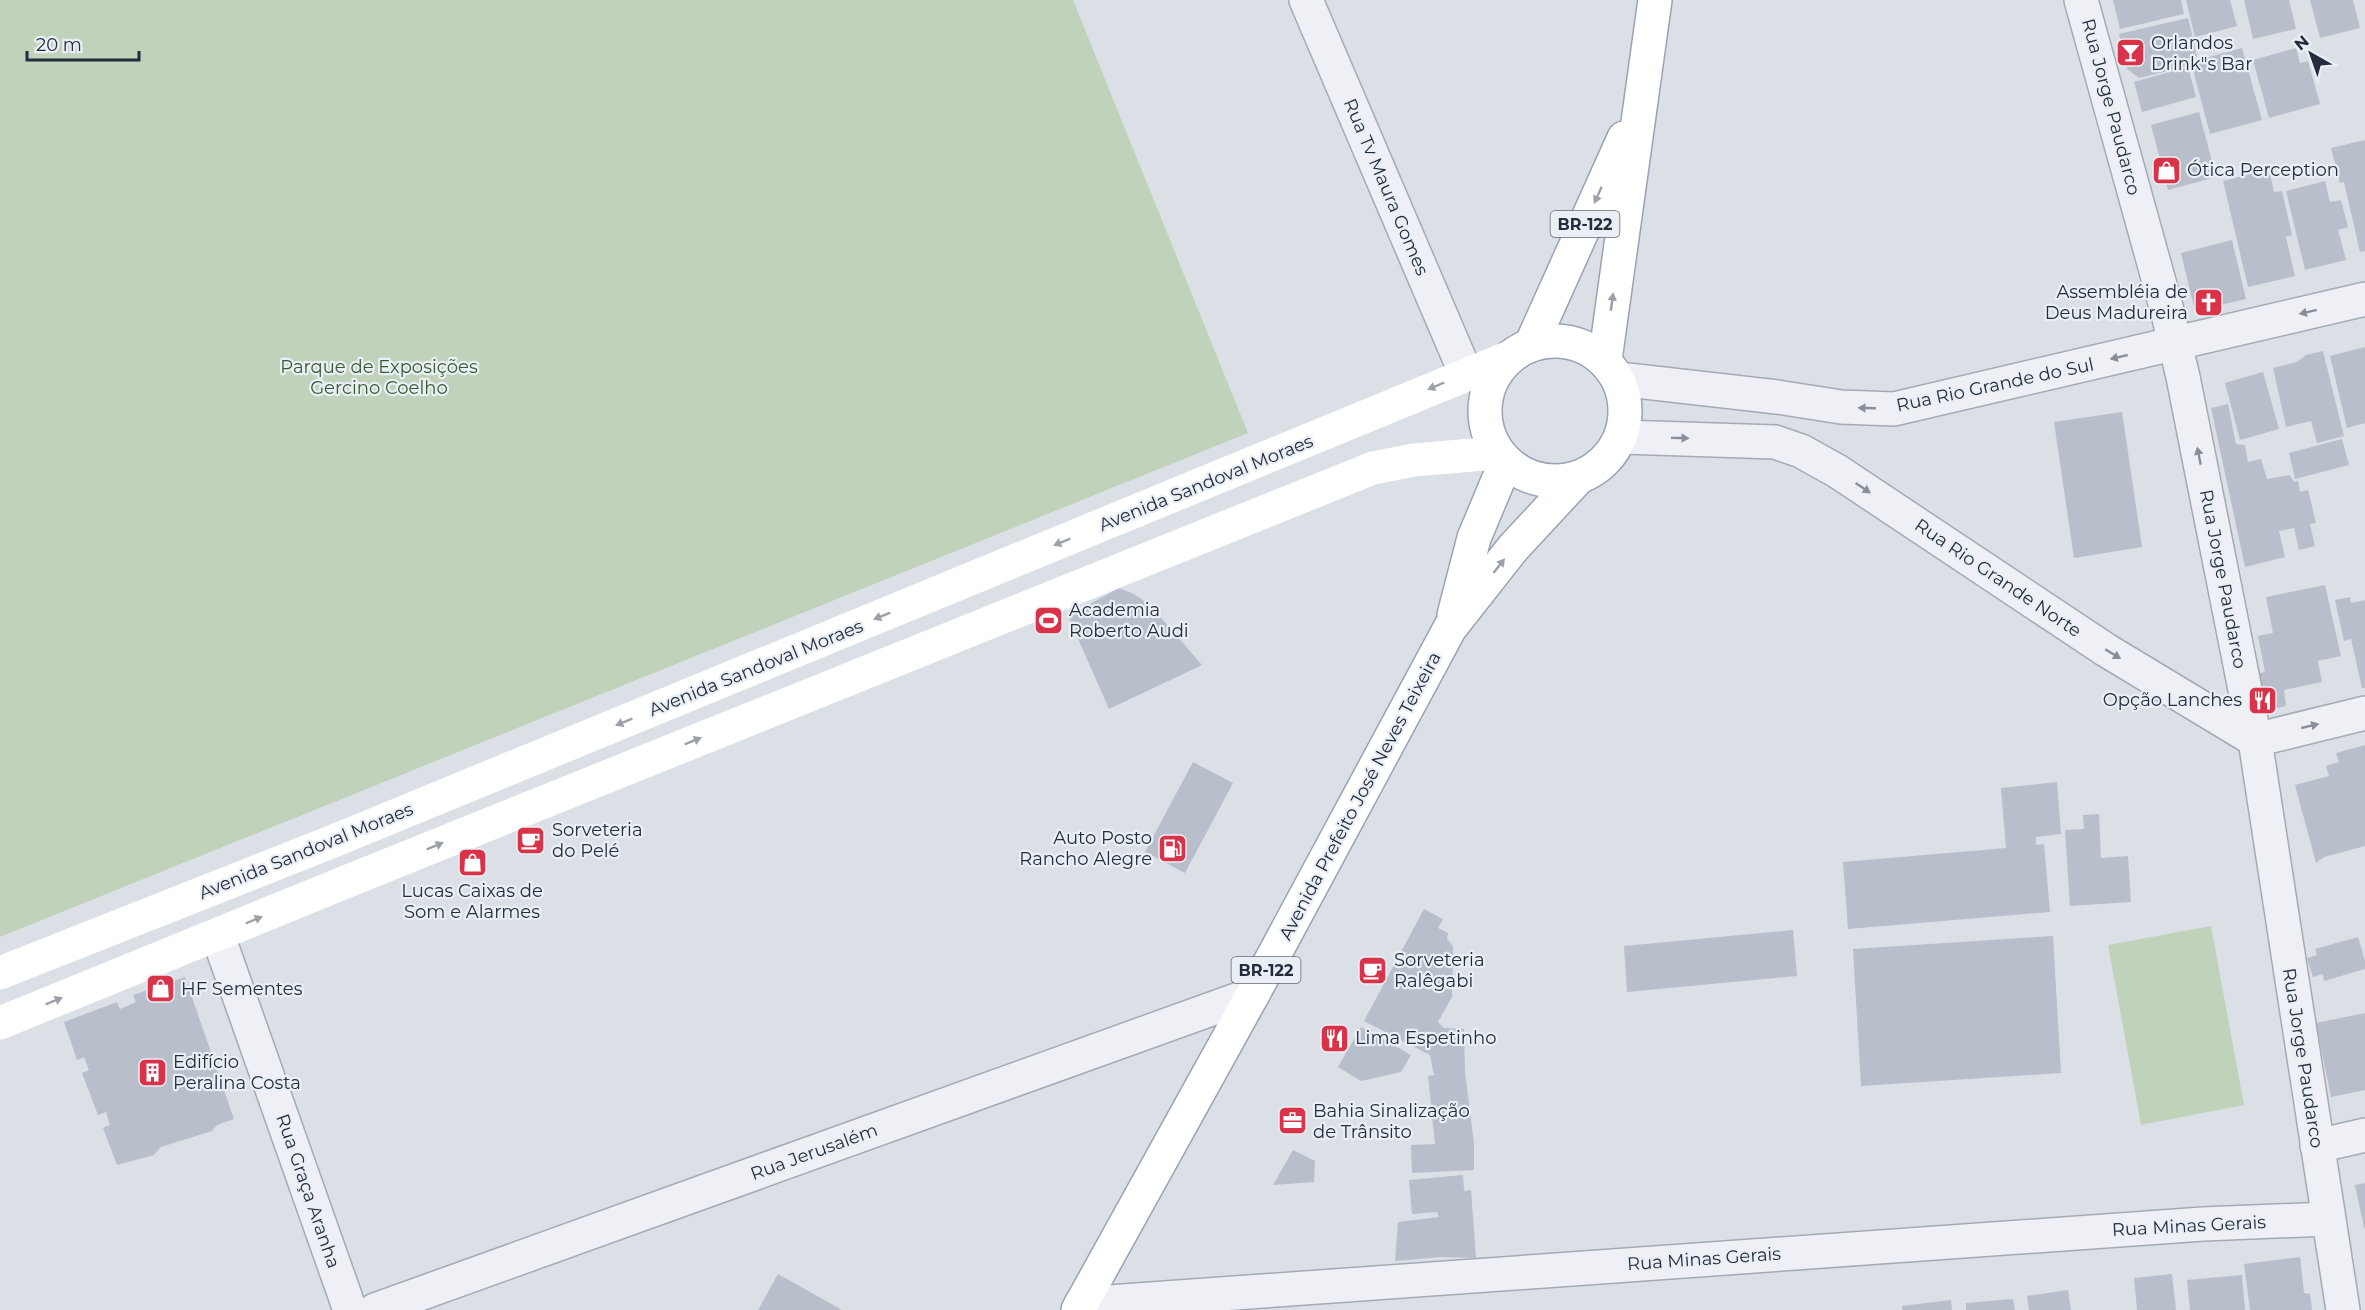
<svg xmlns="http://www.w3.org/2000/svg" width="2365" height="1310" viewBox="0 0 2365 1310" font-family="Montserrat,sans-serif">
<rect width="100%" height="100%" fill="#dbe0e7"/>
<g fill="#c1d2bb">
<path d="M0,0H1073L1248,433L0,937Z"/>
<path d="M2211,926L2244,1105L2141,1125L2108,945Z"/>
</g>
<g fill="#b8beca">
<path d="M2113,0H2181L2184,14L2120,29Z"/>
<path d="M2186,0H2230L2237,26L2195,37Z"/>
<path d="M2244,0H2289L2296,29L2253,39Z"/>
<path d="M2310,0H2353L2360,28L2320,38Z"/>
<path d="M2188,18L2197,56L2187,59L2188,66L2139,78L2127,69L2119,34Z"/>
<path d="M2242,48L2262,120L2210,134L2191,62Z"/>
<path d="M2296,48L2300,63L2308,61L2320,104L2269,118L2253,60Z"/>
<path d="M2188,67L2196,97L2142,112L2134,82Z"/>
<path d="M2199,112L2216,177L2168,190L2151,125Z"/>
<path d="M2365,140V251L2360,252L2344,182L2340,183L2331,148Z"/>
<path d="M2269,169L2274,192L2282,191L2292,235L2286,237L2295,276L2248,287L2223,181Z"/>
<path d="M2325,181L2330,202L2341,200L2348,227L2338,230L2346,260L2305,270L2286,191Z"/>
<path d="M2232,240L2246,299L2195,311L2181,253Z"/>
<path d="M2365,347V423L2347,428L2330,356Z"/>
<path d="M2323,351L2344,436L2317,443L2311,421L2286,427L2273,368L2297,362L2306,355Z"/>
<path d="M2263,372L2279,429L2240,440L2225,383Z"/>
<path d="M2228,404L2236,444L2245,445L2248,462L2261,459L2267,479L2290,475L2294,482L2298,481L2300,492L2308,490L2316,523L2310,524L2315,546L2299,550L2294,528L2279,531L2285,557L2245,567L2211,408Z"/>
<path d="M2122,412L2142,547L2074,558L2054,422Z"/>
<path d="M2342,439L2349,465L2295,479L2289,453Z"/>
<path d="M2325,585L2341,656L2318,661L2322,682L2284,690L2286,706L2262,711L2256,674L2265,672L2258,636L2273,633L2266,597Z"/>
<path d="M1119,588L1134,594L1150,605L1202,665L1109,709L1068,616Z"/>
<path d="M2350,597L2351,603L2365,600V688H2362L2351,639L2344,641L2335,600Z"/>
<path d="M2365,745V846L2324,857L2316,863L2295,785L2329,776L2326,766L2339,762L2336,753Z"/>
<path d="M1193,762L1233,783L1185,873L1145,852Z"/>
<path d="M2057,782L2061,834L2036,837V845L2044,844L2050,912L1848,929L1843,862L2006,848L2001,788Z"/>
<path d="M2099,814L2101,858L2128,856L2131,902L2070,906L2065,830L2084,829L2083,815Z"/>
<path d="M1424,909L1443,919L1438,928L1448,933L1447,939L1453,946L1452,997L1438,1022L1444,1028L1464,1029L1465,1072L1474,1143V1170L1412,1173L1411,1145L1435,1144L1428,1076L1434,1075L1430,1055L1364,1021Z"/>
<path d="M1793,930L1797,976L1627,992L1624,946Z"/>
<path d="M2053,936L2061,1073L1861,1086L1853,949Z"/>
<path d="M2358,937L2365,961V969L2324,981L2323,974L2313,977L2307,958L2317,955L2315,949Z"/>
<path d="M185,977L234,1119L217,1125L212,1131L161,1147L154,1155L117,1165L103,1128L110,1125L106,1112L98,1115L82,1073L89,1070L84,1057L77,1060L64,1022L117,1002L120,1009L136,1002L133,995Z"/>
<path d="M2365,1013V1090L2331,1097L2316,1023Z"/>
<path d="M1361,1027L1411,1055L1401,1072L1361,1081L1338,1067Z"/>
<path d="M1293,1150L1315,1161L1314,1182L1273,1185Z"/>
<path d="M1463,1175L1464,1191L1471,1190L1476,1258L1440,1257L1395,1261L1398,1222L1439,1217L1437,1212L1412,1214L1409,1180Z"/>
<path d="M2365,1183V1228H2364L2355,1185Z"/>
<path d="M2300,1257L2304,1293L2310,1294L2312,1310H2250L2244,1264Z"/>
<path d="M778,1274L842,1310H758Z"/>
<path d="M2172,1274L2176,1310H2137L2134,1278Z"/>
<path d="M2242,1275L2245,1310H2190L2187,1280Z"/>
<path d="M2068,1290L2071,1310H2029L2027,1296Z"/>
<path d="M2013,1299L2015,1310H1966V1303Z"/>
<path d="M1951,1300L1952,1310H1902V1306Z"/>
</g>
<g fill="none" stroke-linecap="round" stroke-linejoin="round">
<defs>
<g id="minor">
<path d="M1306,0L1466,374"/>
<path d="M2081,0L2168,314L2183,377L2255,740L2343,1310"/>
<path d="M1619,379L1777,397L1841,407L1894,409L2365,299"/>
<path d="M1622,437L1775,442L1801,451L1837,471L2106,650L2255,740L2365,713"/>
<path d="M218,936L350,1310"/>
<path d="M2317,1146L2365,1135"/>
<path d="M1081,1304L2203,1224L2327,1219"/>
<path d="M375,1310L1253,994"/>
</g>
<g id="primary">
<circle cx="1555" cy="411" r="70"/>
<path d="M1531,345L1624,138"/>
<path d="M1605,360L1655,0"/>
<path d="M1454,615L1474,538L1505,464"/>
<path d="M1078,1310L1253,994L1450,628L1513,548L1578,478"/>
</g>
</defs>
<use href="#minor" stroke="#a4aab4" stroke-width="36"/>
<use href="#primary" stroke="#99a3b4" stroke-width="36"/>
<use href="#minor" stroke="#eef0f5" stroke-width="33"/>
<g stroke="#fff" stroke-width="33">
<path d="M0,973L336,840L1510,357"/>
<path d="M0,1023L353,879L1373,468L1414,460L1496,453"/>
</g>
<use href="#primary" stroke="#fff" stroke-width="33"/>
</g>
<defs><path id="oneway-solid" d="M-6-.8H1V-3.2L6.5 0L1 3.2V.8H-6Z" transform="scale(1.5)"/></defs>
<g fill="#9ca0a8">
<use href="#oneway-solid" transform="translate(1598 195) rotate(114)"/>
<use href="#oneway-solid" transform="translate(1612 302) rotate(-82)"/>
<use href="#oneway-solid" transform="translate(1436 386) rotate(157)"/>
<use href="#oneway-solid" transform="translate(1062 542) rotate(158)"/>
<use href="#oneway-solid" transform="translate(1499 566) rotate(-52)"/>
<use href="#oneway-solid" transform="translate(882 616) rotate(158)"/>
<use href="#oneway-solid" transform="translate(624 722) rotate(158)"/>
<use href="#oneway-solid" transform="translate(693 741) rotate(-22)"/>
<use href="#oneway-solid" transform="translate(435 846) rotate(-22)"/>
<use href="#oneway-solid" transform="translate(254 920) rotate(-23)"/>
<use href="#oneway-solid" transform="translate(54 1001) rotate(-22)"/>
</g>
<g fill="#898e9a">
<use href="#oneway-solid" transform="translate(2308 312) rotate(166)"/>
<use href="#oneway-solid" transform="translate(2119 357) rotate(167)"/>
<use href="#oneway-solid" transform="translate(1867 408) rotate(-178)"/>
<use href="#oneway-solid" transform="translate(1680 438) rotate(1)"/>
<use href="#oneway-solid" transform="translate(2199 456) rotate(-101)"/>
<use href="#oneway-solid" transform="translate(1863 488) rotate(34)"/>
<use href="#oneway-solid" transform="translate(2113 654) rotate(31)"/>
<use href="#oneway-solid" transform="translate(2310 726) rotate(-13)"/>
</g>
<defs>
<symbol id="bar-square" viewBox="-11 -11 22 22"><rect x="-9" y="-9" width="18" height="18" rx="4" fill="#d93349" stroke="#eaeff5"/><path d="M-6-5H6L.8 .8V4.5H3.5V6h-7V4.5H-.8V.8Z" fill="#fff"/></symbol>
<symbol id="shop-square" viewBox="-11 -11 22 22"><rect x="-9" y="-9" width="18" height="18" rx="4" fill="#d93349" stroke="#eaeff5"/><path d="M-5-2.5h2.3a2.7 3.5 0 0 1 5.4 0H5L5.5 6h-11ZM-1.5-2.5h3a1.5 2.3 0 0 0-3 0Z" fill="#fff"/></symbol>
<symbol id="church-square" viewBox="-11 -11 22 22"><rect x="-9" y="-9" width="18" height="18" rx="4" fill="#d93349" stroke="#eaeff5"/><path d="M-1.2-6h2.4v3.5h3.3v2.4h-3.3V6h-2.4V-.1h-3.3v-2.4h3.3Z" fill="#fff"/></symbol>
<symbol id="stadium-square" viewBox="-11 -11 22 22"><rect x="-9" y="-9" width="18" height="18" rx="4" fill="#d93349" stroke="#eaeff5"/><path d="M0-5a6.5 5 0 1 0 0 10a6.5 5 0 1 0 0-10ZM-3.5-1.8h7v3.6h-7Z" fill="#fff"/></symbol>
<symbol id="restaurant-square" viewBox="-11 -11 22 22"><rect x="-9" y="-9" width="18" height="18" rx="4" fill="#d93349" stroke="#eaeff5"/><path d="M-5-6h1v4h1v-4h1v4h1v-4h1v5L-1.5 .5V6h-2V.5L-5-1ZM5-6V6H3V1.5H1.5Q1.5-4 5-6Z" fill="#fff"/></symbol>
<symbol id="cafe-square" viewBox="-11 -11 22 22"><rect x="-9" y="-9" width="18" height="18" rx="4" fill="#d93349" stroke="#eaeff5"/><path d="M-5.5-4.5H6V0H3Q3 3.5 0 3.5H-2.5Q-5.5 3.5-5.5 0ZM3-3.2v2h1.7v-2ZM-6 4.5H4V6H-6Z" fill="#fff"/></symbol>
<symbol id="fuel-square" viewBox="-11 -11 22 22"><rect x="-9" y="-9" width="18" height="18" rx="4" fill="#d93349" stroke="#eaeff5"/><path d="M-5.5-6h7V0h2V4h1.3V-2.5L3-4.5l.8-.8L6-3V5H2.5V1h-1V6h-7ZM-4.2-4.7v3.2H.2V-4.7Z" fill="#fff"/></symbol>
<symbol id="building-square" viewBox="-11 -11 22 22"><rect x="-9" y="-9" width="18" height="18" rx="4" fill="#d93349" stroke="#eaeff5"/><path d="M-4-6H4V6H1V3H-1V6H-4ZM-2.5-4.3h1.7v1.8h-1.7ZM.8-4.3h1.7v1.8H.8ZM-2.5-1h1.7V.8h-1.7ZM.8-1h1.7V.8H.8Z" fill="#fff"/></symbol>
<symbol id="office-square" viewBox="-11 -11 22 22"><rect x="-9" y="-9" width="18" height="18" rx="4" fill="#d93349" stroke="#eaeff5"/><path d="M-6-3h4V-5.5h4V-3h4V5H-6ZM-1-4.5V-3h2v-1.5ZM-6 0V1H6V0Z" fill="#fff"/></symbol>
</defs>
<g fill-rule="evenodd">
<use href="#bar-square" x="2114" y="36" width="33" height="33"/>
<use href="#shop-square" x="2150" y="154" width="33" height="33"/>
<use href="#church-square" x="2192" y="286" width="33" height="33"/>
<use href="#stadium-square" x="1032" y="604" width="33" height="33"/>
<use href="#restaurant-square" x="2246" y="684" width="33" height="33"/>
<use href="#cafe-square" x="514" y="824" width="33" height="33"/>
<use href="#fuel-square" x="1156" y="832" width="33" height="33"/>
<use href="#shop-square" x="456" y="846" width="33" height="33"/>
<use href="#cafe-square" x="1356" y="954" width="33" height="33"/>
<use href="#shop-square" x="144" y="972" width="33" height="33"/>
<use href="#restaurant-square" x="1318" y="1022" width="33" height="33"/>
<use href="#building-square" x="136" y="1056" width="33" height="33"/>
<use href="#office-square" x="1276" y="1104" width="33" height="33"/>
</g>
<g text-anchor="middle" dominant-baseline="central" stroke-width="4.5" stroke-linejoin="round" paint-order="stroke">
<g fill="#eaeff5" stroke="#5f6775" stroke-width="1.5">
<rect x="1550.5" y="211" width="69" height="26" rx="4.5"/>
<rect x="1231.5" y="957" width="69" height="26" rx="4.5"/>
</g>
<g font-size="16" font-weight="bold" fill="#242d3e">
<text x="1585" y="224">BR-122</text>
<text x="1266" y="970">BR-122</text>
</g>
<g font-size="18" fill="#242d3e" stroke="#eaeff5" text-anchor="start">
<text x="2151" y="43">Orlandos<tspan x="2151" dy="21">Drink"s Bar</tspan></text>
<text x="2187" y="170">Ótica Perception</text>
<text x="2188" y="292" text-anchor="end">Assembléia de<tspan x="2188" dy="21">Deus Madureira</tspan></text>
<text x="1069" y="610">Academia<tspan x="1069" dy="21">Roberto Audi</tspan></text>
<text x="2242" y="700" text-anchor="end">Opção Lanches</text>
<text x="552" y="830">Sorveteria<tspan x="552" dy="21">do Pelé</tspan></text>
<text x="1152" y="838" text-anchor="end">Auto Posto<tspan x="1152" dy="21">Rancho Alegre</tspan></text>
<text x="472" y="891" text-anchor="middle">Lucas Caixas de<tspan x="472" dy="21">Som e Alarmes</tspan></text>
<text x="1394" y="960">Sorveteria<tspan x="1394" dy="21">Ralêgabi</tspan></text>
<text x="181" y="989">HF Sementes</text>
<text x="1355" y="1038">Lima Espetinho</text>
<text x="173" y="1062">Edifício<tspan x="173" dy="21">Peralina Costa</tspan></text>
<text x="1313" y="1111">Bahia Sinalização<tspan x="1313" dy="21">de Trânsito</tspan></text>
</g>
<g font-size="18" fill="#242d3e" stroke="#eaeff5">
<text transform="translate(2111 107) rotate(75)">Rua Jorge Paudarco</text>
<text transform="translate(1386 187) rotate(67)">Rua Tv Maura Gomes</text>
<text transform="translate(1995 385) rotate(-12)">Rua Rio Grande do Sul</text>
<text transform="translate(1206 483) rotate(-22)">Avenida Sandoval Moraes</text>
<text transform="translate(1998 578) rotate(34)">Rua Rio Grande Norte</text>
<text transform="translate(2223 579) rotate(79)">Rua Jorge Paudarco</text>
<text transform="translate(756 668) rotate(-22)">Avenida Sandoval Moraes</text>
<text transform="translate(1360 796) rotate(-62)">Avenida Prefeito José Neves Teixeira</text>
<text transform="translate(306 851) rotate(-22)">Avenida Sandoval Moraes</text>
<text transform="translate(2303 1058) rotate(81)">Rua Jorge Paudarco</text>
<text transform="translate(814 1152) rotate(-20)">Rua Jerusalém</text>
<text transform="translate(308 1191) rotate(71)">Rua Graça Aranha</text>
<text transform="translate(2189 1226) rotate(-3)">Rua Minas Gerais</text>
<text transform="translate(1704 1259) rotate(-4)">Rua Minas Gerais</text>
</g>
<g font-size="18" fill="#375b30" stroke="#eaeff5">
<text x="379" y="367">Parque de Exposições<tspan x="379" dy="21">Gercino Coelho</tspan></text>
</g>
</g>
<g transform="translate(2311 54) rotate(320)" stroke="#eaeff5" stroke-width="4.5" paint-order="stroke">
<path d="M0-4.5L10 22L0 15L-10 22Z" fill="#242d3e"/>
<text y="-9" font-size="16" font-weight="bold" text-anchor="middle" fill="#242d3e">N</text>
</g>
<path d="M27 51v9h112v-9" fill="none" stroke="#242d3e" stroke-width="3"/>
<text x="36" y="51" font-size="18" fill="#242d3e" stroke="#eaeff5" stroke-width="4.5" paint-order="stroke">20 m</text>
</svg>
